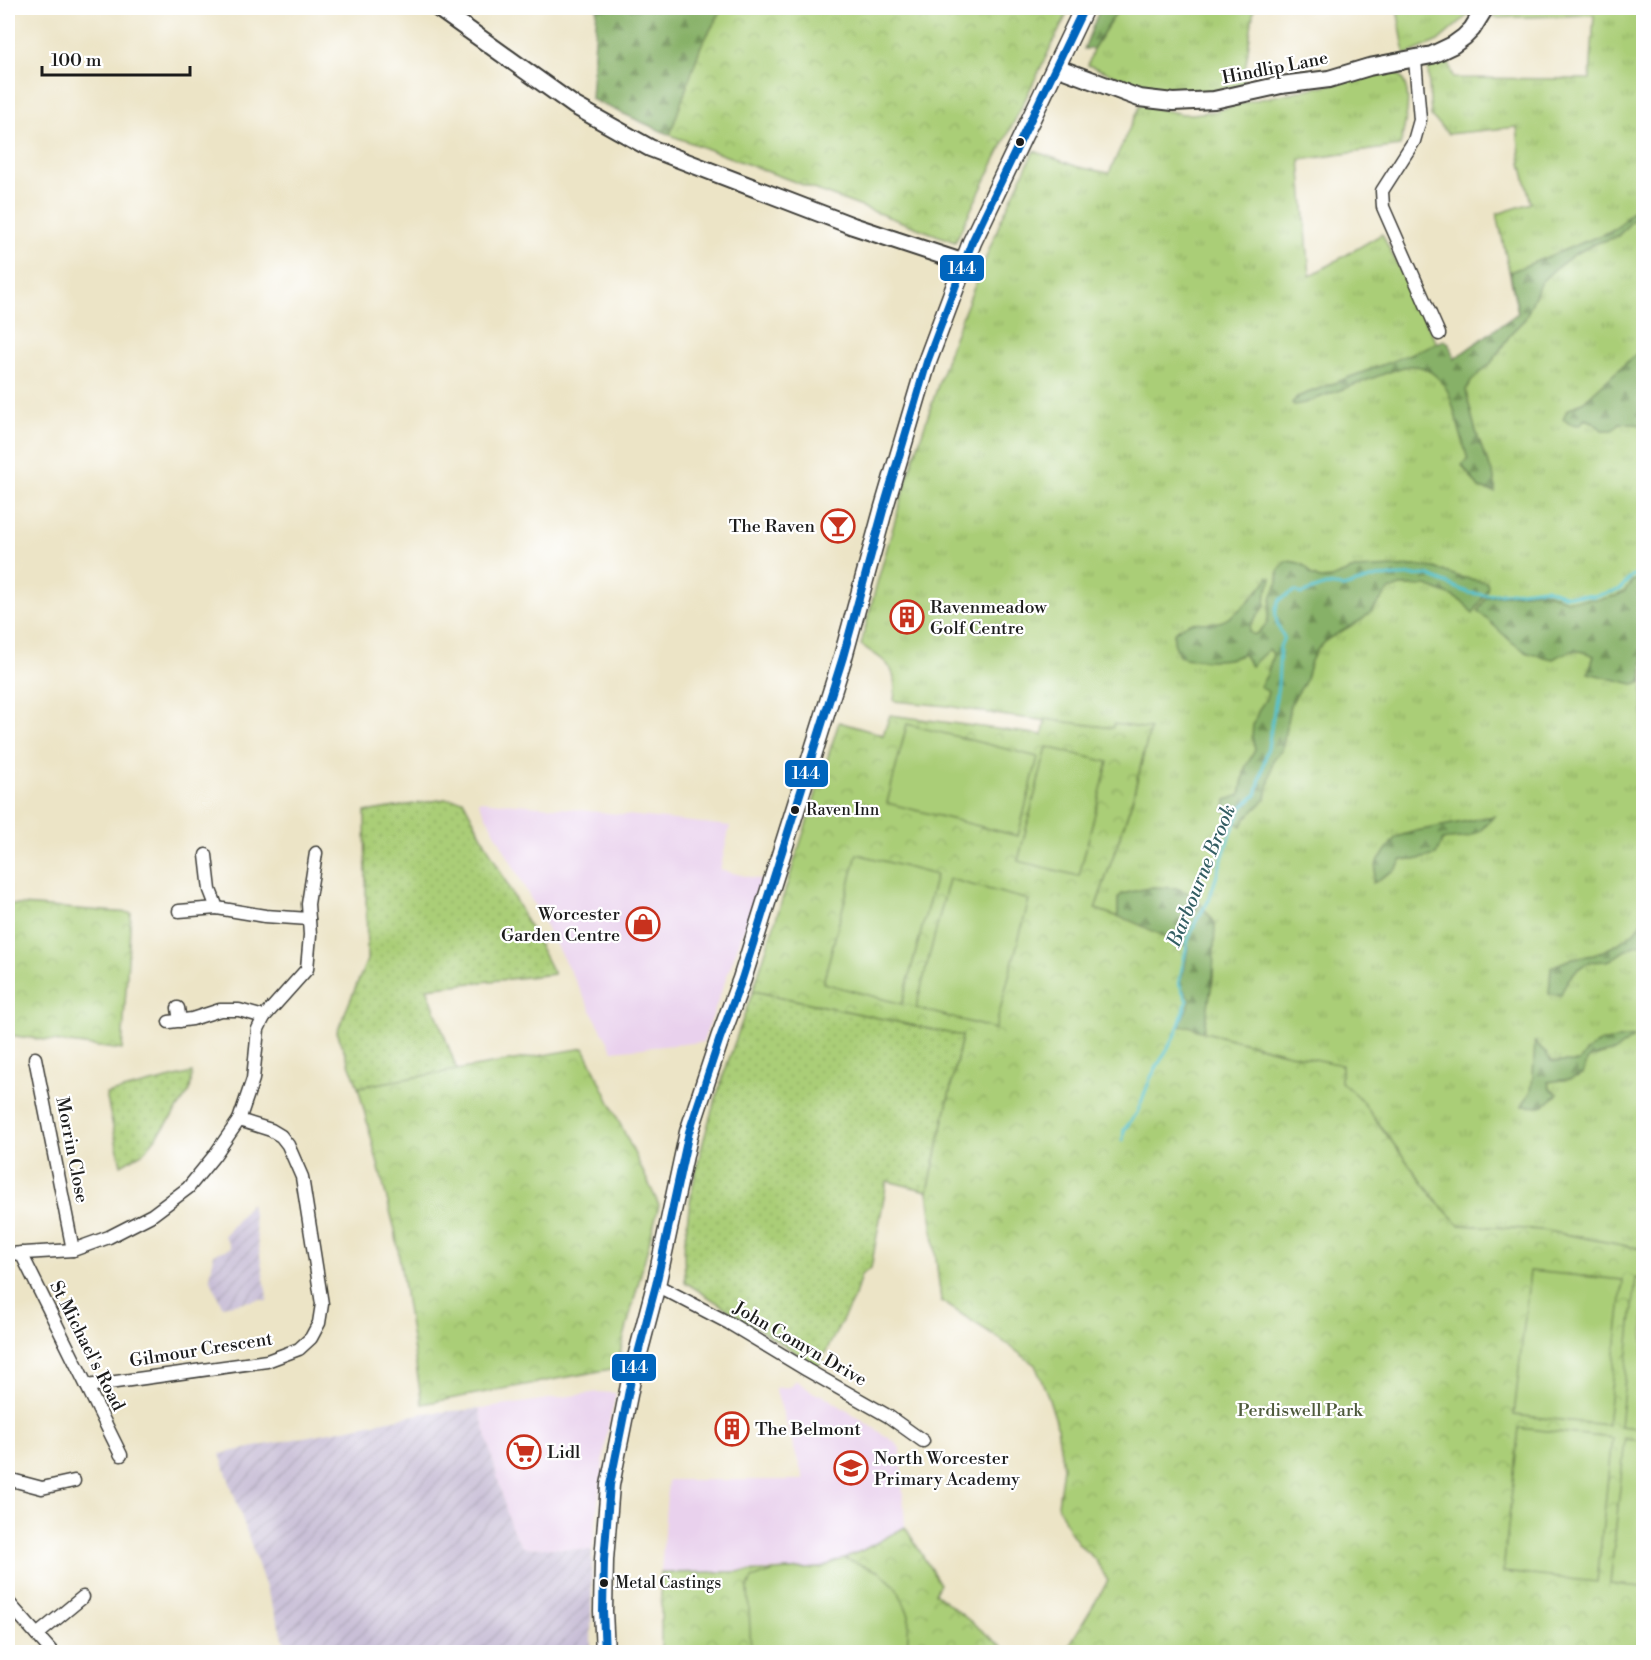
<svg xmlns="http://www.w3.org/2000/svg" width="1651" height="1660" viewBox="0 0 1651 1660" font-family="'Libre Bodoni',serif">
<defs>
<pattern id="industrial-furrows" width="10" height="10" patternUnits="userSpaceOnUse" patternTransform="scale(1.5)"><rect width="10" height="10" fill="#c9bfd7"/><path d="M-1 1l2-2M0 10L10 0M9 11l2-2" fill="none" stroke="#aca4b8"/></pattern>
<pattern id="grass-tufts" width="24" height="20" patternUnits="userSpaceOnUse" patternTransform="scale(1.5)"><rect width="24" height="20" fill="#aace77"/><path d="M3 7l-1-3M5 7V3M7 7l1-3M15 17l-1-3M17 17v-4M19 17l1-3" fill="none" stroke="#92b066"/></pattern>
<pattern id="forest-firs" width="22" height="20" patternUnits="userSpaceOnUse" patternTransform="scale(1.5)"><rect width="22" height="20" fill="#87b168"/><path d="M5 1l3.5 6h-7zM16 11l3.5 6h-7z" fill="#6e8f55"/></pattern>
<pattern id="park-crowns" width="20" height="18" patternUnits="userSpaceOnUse" patternTransform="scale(1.5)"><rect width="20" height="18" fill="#aace77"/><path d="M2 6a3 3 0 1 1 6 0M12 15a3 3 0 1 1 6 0" fill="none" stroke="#92b066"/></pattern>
<pattern id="garden-dots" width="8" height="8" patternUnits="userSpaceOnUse" patternTransform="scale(1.5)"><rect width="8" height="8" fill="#aace77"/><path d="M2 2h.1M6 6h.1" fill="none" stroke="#92b066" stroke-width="1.8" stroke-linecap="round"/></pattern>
</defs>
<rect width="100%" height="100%" fill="#fff"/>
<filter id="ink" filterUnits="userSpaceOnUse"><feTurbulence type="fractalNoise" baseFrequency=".0167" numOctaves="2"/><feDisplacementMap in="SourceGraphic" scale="12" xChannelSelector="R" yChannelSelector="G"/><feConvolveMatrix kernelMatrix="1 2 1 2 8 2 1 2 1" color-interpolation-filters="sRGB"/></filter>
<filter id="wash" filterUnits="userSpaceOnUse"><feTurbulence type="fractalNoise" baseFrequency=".008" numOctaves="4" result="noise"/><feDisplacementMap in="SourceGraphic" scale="24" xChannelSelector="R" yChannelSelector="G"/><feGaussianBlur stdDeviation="1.35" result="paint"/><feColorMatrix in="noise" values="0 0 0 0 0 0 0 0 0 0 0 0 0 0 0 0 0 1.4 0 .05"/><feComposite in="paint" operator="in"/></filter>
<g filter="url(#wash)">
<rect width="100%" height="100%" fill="#ece4c6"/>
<g fill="#e9d1ed">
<path d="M478,801L553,807L730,826L720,870L762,880L703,1042L613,1051Z"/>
<path d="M795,1380L816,1394L823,1395L895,1442L900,1448L905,1527L863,1550L821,1568L661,1573L668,1480H804L775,1388L790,1387Z"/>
<path d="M598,1392L616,1393L607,1433L592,1550L522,1547L510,1525L479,1409Z"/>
</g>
<g fill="url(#industrial-furrows)">
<path d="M251,1203L268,1302L261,1299L222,1306L210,1278L214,1254L231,1248L224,1236Z"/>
<path d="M479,1409L510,1525L522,1547L592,1550L591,1652H288L220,1454L425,1413Z"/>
</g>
<g fill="url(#grass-tufts)" stroke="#63754a" stroke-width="1.5">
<path d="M1119,8H1254L1243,85L1187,95L1145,87L1088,65L1093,49Z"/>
<path d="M1397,8H1476L1438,41L1405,55Z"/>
<path d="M1498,8H1643V1249L1542,1230L1459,1225L1437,1202L1360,1099L1341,1082L1285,1053L1197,1030L1131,921L1095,909L1131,804L1150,729L1112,728L1007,716L948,706L894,701C898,666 888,663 861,645L877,583L907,479L953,340L1001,220L1034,151L1078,167L1109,173L1140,105L1183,114H1193L1216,111L1251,101L1394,71C1417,85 1405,124 1400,146L1300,160L1310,276L1382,234L1439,348L1454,359L1518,313L1497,214L1531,203L1521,163L1517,127L1448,134L1431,116L1428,68L1449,61L1453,78L1590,79L1594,15L1493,18Z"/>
</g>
<g fill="url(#forest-firs)" stroke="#526642" stroke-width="1.5">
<path d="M597,8H723L701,46L670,135L591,99Z"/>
<path d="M970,8H1070L1068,12L1000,11Z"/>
<path d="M1100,8H1119L1093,49H1084Z"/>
<path d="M1643,199V209L1617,237L1597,243L1575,254L1555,269L1541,282L1525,319L1512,332L1491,363L1471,381L1466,390C1470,410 1475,432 1483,451C1488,465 1497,476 1495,492L1479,488L1462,465L1468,460L1450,396C1444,382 1431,368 1416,366C1411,365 1405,367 1400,368L1305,403L1294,405L1292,403L1297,397L1390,362L1444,340L1450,345L1454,359L1518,313L1510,272L1616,229Z"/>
<path d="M1643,351V425L1620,423L1613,430H1602L1593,422L1585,419L1580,425L1570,424L1563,419L1567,410L1584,401L1636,354Z"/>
<path d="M1286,561C1298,562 1306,563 1311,575L1320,579L1331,578L1354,569L1415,566L1435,568L1460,577L1486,582L1488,585L1487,590L1473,614L1464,603L1452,596L1427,586H1400L1388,591L1372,611L1363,619L1328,639L1317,650L1311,661L1305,682L1290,705L1282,750L1273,760L1266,799L1245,819L1242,826L1231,820L1225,811L1226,800L1240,795L1245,768L1255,750L1252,737L1253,725L1259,709L1266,699L1268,692L1260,686L1267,675L1273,654L1269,649L1251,666L1243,654C1225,663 1204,660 1185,658L1179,656L1174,642V633C1190,617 1199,625 1219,622C1234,619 1260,590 1269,577L1272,579L1266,593L1265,606L1250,625L1249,632L1254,635L1259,632L1267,623L1272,595L1278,582V571Z"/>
<path d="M1640,579H1644L1643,682L1633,684L1588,673L1594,656C1579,648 1568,650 1553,659L1528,653L1513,643L1478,611L1486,597L1543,591L1567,600L1601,599L1616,596L1624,592L1632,581Z"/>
<path d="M1494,816C1486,825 1479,834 1467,837C1460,839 1451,838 1443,840L1436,855L1415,860H1402L1396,869L1373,883L1377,862L1396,837L1416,831Z"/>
<path d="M1153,887L1176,888L1194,895L1215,923L1213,978L1204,1029L1186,1040L1118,931V898L1122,894Z"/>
<path d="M1643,921V944C1628,946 1623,953 1610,960C1605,962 1597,961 1591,962C1577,966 1565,981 1561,995L1549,994L1551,967L1573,958L1594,955L1616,945L1633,933Z"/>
<path d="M1635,1037L1614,1052L1606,1053L1588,1059L1583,1074L1571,1079L1548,1082L1550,1088L1558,1094C1542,1108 1543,1107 1522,1106L1531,1091L1533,1076L1535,1042L1546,1053L1551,1061L1559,1062H1579C1593,1038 1609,1040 1635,1037Z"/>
</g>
<g fill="url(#park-crowns)" stroke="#63754a" stroke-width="1.5">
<path d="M723,8H970L1000,11L1068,12L955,242L670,135L701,46Z"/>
<path d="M890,715L1043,735L1045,719L1112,728L1114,724L1150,729L1131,804L1095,909L1131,921L1188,947L1185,967L1180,981L1182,988L1189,997L1190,1002L1181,1022V1027L1189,1026L1197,1030L1285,1053L1342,1065L1341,1082L1360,1099L1437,1202L1459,1225L1542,1230L1643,1249V1652H1065L1108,1581L1096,1561L1079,1544L1069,1530L1058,1505L1063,1467L1056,1421L1048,1396L1035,1365L1000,1339L941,1301L928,1191L962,1036L753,991L839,722L883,735Z"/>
<path d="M8,904L131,913L122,1050L8,1035Z"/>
<path d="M584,1048L659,1205L616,1368L422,1404L395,1230L358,1087Z"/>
<path d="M905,1527L940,1584L935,1593L1009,1652H661V1573L774,1571L821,1568L863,1550Z"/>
</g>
<g fill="url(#garden-dots)" stroke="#63754a" stroke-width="1.5">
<path d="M445,799L463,800L554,974L427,988L457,1070L358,1087L337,1032L367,960L365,812Z"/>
<path d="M753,991L962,1036L928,1191L887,1181L871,1268L861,1275L855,1296L818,1367L685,1282C685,1268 683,1254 685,1240C693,1154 724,1072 753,991Z"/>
<path d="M192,1073L190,1091L166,1125L144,1152L121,1165L106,1094Z"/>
</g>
<g fill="#aace77" stroke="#63754a" stroke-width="1.5">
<path d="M907,724L1038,757L1018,836L887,803Z"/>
<path d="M1047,747L1108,762L1079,876L1018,861Z"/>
<path d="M857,854L936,875L902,1004L823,983Z"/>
<path d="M949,879L1029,900L995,1029L916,1008Z"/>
<path d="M1530,1271L1623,1280L1607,1425L1514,1415Z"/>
<path d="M1636,1278L1644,1279L1643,1429L1620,1426Z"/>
<path d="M1519,1428L1612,1438L1597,1582L1503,1572Z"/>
<path d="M1625,1439L1643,1441V1587L1610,1584Z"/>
<path d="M844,1558L880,1572L897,1588L909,1615L907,1652H751L748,1587L752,1579L774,1571L821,1568Z"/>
</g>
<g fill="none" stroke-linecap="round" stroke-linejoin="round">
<path stroke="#55c2ce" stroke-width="3" d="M1123,1140L1124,1130L1137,1113L1151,1077L1176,1034L1187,1001L1179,983L1188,940L1196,921L1209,900L1228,840L1242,807L1256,795L1268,747L1278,686L1280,647L1284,637C1277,627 1271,609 1281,599C1285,596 1290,594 1295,591L1301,594L1326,585L1343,587L1377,577L1427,575L1469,593L1487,595L1545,588L1564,595L1594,596L1619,590L1633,575H1644"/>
</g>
</g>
<g filter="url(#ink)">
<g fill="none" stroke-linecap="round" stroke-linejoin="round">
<defs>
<g id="street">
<path d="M1415,59L1420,120L1414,141L1382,191L1383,207L1439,334"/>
<path d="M206,855L210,890L217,908L265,916L309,919"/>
<path d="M179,911L217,908"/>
<path d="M178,1008L180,1021"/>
<path d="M169,1022L192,1019L220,1010H239L264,1017"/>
<path d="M35,1058L73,1250"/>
<path d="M21,1253L121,1455"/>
<path d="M8,1254L73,1250L109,1237L152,1215L188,1188L214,1156L239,1120L253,1079L258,1029L264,1017L307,969L310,935L308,904L316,853"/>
<path d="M656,1285L729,1323L807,1370L888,1416L923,1441"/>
<path d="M87,1386L267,1361L299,1349L311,1338L319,1323L322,1304L302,1177L288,1145L281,1136L271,1130L239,1120"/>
<path d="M8,1479L42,1488L74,1481"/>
<path d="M8,1602L52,1652"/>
<path d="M37,1635L83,1597"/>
</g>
<g id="secondary">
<path d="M438,8L575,106L650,148L853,226L965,263"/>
<path d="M1056,67L1139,98L1173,102L1214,100L1281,85L1329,79L1369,67L1432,55L1453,45L1464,37L1472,29L1485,8"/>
</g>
<path id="primary" d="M605,1652L603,1611L604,1560L610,1485L631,1380L656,1285L689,1132L720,1038L742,979L843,657L884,507L927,362L972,242L1084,8"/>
</defs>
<use href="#street" stroke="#3b3a36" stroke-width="15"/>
<use href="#secondary" stroke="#3b3a36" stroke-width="20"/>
<use href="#primary" stroke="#3b3a36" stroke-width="21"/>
<use href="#street" stroke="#fff" stroke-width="12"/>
<use href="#secondary" stroke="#fff" stroke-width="16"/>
<use href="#primary" stroke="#fff" stroke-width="18"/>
<defs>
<path id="bus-1" d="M605,1652L603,1611L604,1560L610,1485L631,1380L656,1285L689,1132L720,1038L742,979L843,657L884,507L927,362L972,242L1084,8"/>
</defs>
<use href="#bus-1" stroke="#fff" stroke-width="12"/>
<use href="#bus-1" stroke="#0065bd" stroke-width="8"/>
</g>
</g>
<defs>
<symbol id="bar-ring" viewBox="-11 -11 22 22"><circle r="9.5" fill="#fff" stroke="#c8321e" stroke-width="1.5"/><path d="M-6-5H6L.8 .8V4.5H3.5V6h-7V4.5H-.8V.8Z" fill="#c8321e"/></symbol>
<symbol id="building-ring" viewBox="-11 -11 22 22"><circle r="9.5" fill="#fff" stroke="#c8321e" stroke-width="1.5"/><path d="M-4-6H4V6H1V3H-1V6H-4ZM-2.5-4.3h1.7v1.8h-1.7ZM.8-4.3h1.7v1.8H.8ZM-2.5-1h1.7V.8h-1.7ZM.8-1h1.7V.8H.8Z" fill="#c8321e"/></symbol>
<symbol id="shop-ring" viewBox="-11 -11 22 22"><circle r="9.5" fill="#fff" stroke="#c8321e" stroke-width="1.5"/><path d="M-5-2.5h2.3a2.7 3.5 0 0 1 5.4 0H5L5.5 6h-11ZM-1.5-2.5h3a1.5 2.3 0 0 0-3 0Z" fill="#c8321e"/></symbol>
<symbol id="supermarket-ring" viewBox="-11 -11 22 22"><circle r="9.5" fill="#fff" stroke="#c8321e" stroke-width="1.5"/><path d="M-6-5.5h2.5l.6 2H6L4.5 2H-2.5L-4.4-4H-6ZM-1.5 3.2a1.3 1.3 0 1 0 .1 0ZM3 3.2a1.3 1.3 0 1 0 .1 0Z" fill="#c8321e"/></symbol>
<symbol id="school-ring" viewBox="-11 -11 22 22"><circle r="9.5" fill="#fff" stroke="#c8321e" stroke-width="1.5"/><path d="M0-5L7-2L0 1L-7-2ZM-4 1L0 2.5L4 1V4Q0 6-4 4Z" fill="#c8321e"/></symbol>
</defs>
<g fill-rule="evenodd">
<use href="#bar-ring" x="819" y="507" width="38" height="38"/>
<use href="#building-ring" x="888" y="598" width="38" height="38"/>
<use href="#shop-ring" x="624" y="905" width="38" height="38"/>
<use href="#building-ring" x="713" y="1410" width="38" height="38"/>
<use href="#supermarket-ring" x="505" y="1433" width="38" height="38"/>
<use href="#school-ring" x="832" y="1449" width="38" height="38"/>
</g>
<g fill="#1c1c1c" stroke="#fff" stroke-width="2">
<circle cx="1020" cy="142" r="5"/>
<circle cx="795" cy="810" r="5"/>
<circle cx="604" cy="1583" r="5"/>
</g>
<g text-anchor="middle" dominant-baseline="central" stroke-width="4.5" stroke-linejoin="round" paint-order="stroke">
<g font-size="16" fill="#1c1c1c" stroke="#fff" text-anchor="start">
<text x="806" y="810">Raven Inn</text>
<text x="615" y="1583">Metal Castings</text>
</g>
<g font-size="18" fill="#1c1c1c" stroke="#fff">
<text transform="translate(1275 68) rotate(-11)">Hindlip Lane</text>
<text transform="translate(72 1150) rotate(79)">Morrin Close</text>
<text transform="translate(800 1344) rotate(30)">John Comyn Drive</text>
<text transform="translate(87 1346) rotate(63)">St Michael's Road</text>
<text transform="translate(201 1350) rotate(-9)">Gilmour Crescent</text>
</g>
<g font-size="18" fill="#1c1c1c" stroke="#fff" text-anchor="start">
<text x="815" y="526" text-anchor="end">The Raven</text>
<text x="930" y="607">Ravenmeadow<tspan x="930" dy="21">Golf Centre</tspan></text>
<text x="620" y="914" text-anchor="end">Worcester<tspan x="620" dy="21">Garden Centre</tspan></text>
<text x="755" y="1429">The Belmont</text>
<text x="547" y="1452">Lidl</text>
<text x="874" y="1458">North Worcester<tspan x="874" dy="21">Primary Academy</tspan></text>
</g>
<g font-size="18" fill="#4e5a3c" stroke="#fff">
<text x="1300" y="1410">Perdiswell Park</text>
</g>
<g font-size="20" font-style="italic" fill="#335e63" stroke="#fff">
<text transform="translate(1202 876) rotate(-68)">Barbourne Brook</text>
</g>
</g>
<g stroke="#fff" stroke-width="2">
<rect x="939" y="254" width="46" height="28" rx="6" fill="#0065bd"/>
<rect x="784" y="759" width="45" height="29" rx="6" fill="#0065bd"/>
<rect x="611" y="1353" width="46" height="29" rx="6" fill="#0065bd"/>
</g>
<g font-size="16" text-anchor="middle" font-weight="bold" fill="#fff">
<text x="962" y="274">144</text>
<text x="806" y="779">144</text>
<text x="634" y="1373">144</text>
</g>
<rect width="1651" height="1660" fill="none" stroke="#fff" stroke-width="30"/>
<path d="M42 66v9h148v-9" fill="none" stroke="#1c1c1c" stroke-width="3"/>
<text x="51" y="66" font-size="18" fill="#1c1c1c" stroke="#ffffff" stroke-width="4.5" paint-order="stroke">100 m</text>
</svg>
